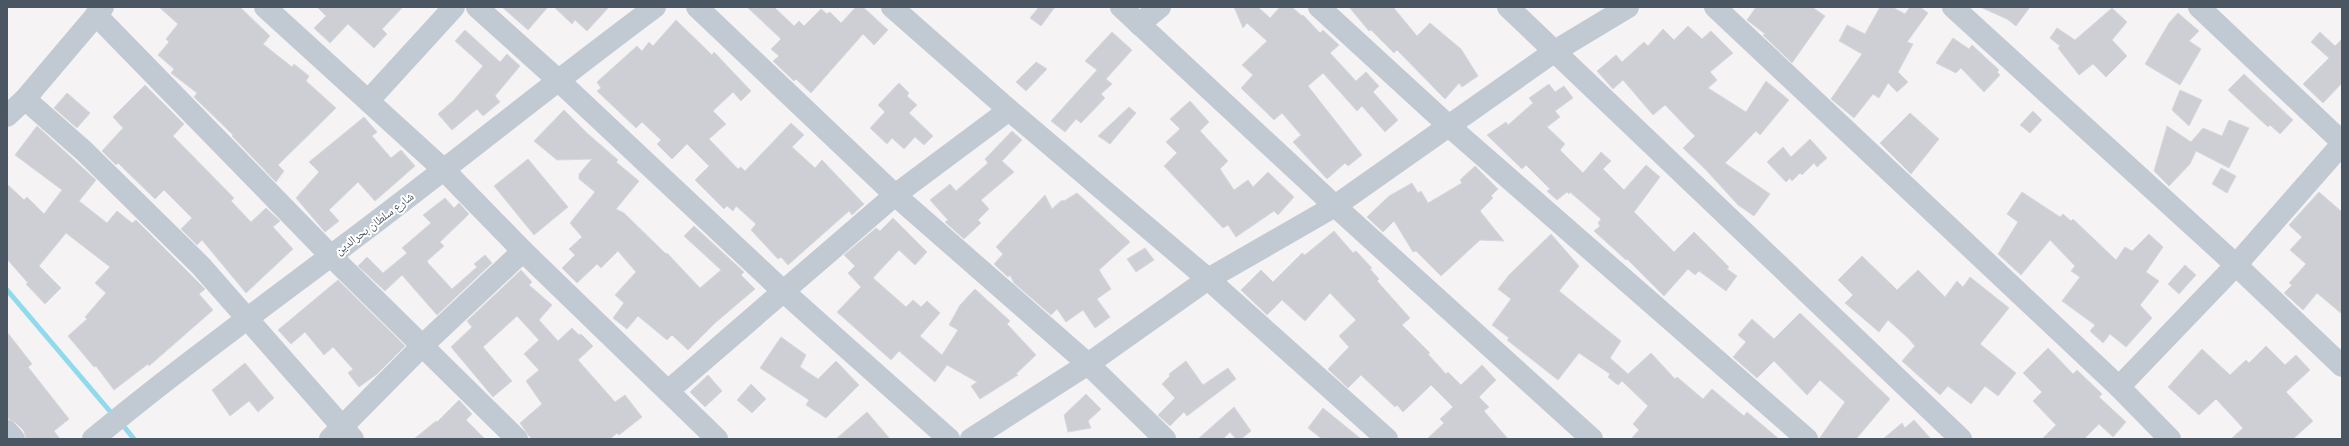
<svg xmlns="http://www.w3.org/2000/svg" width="2349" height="446" viewBox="0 0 2349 446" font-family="Cabin,'Noto Naskh Arabic',sans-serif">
<rect width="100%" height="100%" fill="#f5f3f3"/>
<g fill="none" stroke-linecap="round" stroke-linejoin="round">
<g stroke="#90daee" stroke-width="5">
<path d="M7,290L114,416"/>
<path d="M121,423L134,439"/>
</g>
</g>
<g fill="#cdcfd5" stroke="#d7d9de">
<path d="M159,7H240L270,36L263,44L292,67L294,64L309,76L306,81L336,108L278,165L284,171L276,182L232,136L233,135L194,97L197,93L171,73L174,69L158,55L169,42L166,39L178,24Z"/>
<path d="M317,7H403L382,29L387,34L374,48L348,24L330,43L314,28L326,16Z"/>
<path d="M502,7H548L528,30Z"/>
<path d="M554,7H609L587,31L575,20L572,24Z"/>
<path d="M747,7H774L794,26L799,21L804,26L821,9L827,14L830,12L841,23L856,7H863L888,30L874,45L863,34L811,93L796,79L794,81L773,61L779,56L771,49L781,39Z"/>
<path d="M1039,7H1055L1041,26L1030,18Z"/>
<path d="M1234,7H1258L1270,18L1280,7H1292L1302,16L1303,15L1320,33L1323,30L1339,45L1330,53L1356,81L1366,72L1379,86L1373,92L1398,120L1385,132L1362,106L1357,111L1323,73L1308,86L1362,155L1348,166L1345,163L1327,179L1293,142L1301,135L1282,113L1274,120L1241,88L1253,75L1242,65L1267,41L1247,23L1243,28Z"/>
<path d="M1349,7H1393L1417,36L1430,23L1461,49L1478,76L1462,87L1459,83L1445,99L1397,50L1394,53L1371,30L1369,31Z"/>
<path d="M1756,7H1812L1825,16L1792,63L1763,35L1765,34L1747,20Z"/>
<path d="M1880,7H1892L1905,14L1910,7H1920L1928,13L1907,42L1913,44L1898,72L1908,82L1897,92L1888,83L1879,98L1873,94L1854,118L1831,99L1862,54L1839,41L1847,25L1865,34Z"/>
<path d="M1980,7H2030L2016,26L2007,19Z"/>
<path d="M2112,8L2127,22L2112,40L2127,56L2106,77L2093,64L2079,75L2058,48L2060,46L2050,38L2057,28L2075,40Z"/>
<path d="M2178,13L2199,31L2189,41L2201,49L2180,85L2145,64L2169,23Z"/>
<path d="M676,20L712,55L714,52L751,91L741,101L733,92L713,111L726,124L709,139L738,169L741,167L745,171L791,123L804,135L792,147L815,168L822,160L864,204L852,215L849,211L788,265L781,257L778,259L751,230L756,224L736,206L733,211L727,206L724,209L695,180L709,166L687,144L672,159L657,144L661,140L642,122L636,128L597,91L601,88L597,82L637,46L642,51L649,42L653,46Z"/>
<path d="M1688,26L1702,39L1711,31L1733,53L1710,72L1717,80L1708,88L1746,112L1766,81L1789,100L1760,135L1756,131L1725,163L1770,194L1754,216L1738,205L1706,170L1683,148L1695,136L1665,105L1653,115L1623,80L1613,89L1597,71L1616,55L1622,62L1644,42L1648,46L1663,29L1674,40Z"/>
<path d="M465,30L500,62L507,54L520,66L495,96L500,102L483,116L477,109L452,130L438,114L453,101L483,66L455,41Z"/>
<path d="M1112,32L1132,50L1106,79L1112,84L1101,94L1105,98L1081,123L1076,119L1065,132L1051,121L1097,70L1085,61Z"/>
<path d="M2320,32L2335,46L2342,39V83L2323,103L2303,84L2329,58L2311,42Z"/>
<path d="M1953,38L1969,49L1972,45L1999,70L1997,72L2000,75L1984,92L1961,68L1956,73L1936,63Z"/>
<path d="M1036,62L1047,69L1026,91L1016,82Z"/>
<path d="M2244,74L2293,120L2280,134L2270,125L2268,127L2228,90Z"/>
<path d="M899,83L909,93L907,96L917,105L909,113L933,136L924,145L915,137L904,149L892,138L887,144L870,128L885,112L878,105Z"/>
<path d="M1549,84L1555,92L1564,86L1573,98L1555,111L1560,117L1547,127L1565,144L1560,150L1583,173L1601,152L1611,161L1603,169L1624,190L1646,165L1660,177L1634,212L1674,252L1694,232L1729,267L1727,269L1737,276L1726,291L1699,271L1695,275L1688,269L1664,296L1627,259L1626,260L1594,231L1600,226L1598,223L1601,219L1570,192L1569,194L1567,192L1557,200L1547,191L1550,189L1526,165L1522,169L1487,135L1506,122L1508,125L1533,103L1529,98Z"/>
<path d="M145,85L184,124L173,136L234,198L231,201L251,222L266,208L280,221L273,227L293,249L246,293L202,240L197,245L181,229L192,218L164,190L155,199L118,163L116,165L102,151L123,128L113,117Z"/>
<path d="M2180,90L2202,100L2189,126L2172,110Z"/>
<path d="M67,93L90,113L77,128L54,108Z"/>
<path d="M1190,101L1209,122L1200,131L1228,161L1220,169L1234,190L1248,180L1253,187L1268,172L1294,197L1278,215L1274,211L1236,237L1228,225L1223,228L1164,166L1177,153L1166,142L1180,129L1170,119Z"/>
<path d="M1129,107L1136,113L1110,144L1098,136Z"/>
<path d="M564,110L588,134L618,160L616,162L639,181L616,209L624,213L666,254L667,253L700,288L721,270L684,236L694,226L744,272L741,275L755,289L715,323L688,350L672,335L667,340L638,316L627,329L613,318L624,303L615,295L636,272L618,251L601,268L597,264L577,283L562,268L575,255L569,249L582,237L570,223L595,192L579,179V174L592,159L557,160L534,141Z"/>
<path d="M2033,111L2042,120L2030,133L2020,125Z"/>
<path d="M1910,113L1939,139L1911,174L1880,143Z"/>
<path d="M364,117L377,132L372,136L391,158L401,150L415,166L375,201L358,182L329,210L339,221L325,232L296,198L319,172L309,162Z"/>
<path d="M2229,120L2249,128L2229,168L2196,151L2190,164L2169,186L2154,171L2167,126L2191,142L2203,128L2222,136Z"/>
<path d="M37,126L96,180L79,201L107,223L117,211L132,223L136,220L205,289L199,294L213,310L149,366L148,364L114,390L96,366L94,367L68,336L87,319L85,317L106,293L95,283L110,267L66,233L39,266L61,288L45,304L26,284L28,283L7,259V184L24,200L27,197L44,214L62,190L15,155Z"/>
<path d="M1012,131L1022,140L1002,161L1014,172L981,200L989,209L978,220L981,223L964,239L945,222L948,220L930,200L950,184L956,191L988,163L985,159Z"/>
<path d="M1810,139L1827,158L1817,167L1814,163L1802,175L1800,173L1792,181L1790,178L1786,182L1767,162L1783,147L1791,157Z"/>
<path d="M528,159L568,207L534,235L494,186Z"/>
<path d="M1475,166L1498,189L1491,196L1493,198L1480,211L1504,241L1480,240L1441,276L1416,251L1413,252L1394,221L1383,232L1367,217L1389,196L1412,183L1418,193L1421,191L1428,203L1462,183L1460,180Z"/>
<path d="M2221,168L2236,176L2227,193L2212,184Z"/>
<path d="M2022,192L2060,217L2063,214L2071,221L2073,219L2116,260L2125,247L2132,251L2149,234L2163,247L2146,272L2159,281L2140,305L2152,318L2126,347L2110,334L2103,343L2090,331L2095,325L2062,301L2080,277L2071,271L2075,266L2050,240L2021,275L1998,254L2018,222L2007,214Z"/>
<path d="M2319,192L2342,212V314L2317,293L2303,310L2284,293L2292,285L2289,283L2306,264L2290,250L2302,237L2289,225Z"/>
<path d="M1077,193L1130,242L1099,270L1111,289L1097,299L1110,317L1095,328L1083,310L1066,322L1057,309L1051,315L1014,283L1010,275L1008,277L994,264L1003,254L996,247L1045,195L1052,209L1062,200L1064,201Z"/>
<path d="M445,198L454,208L459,203L469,214L440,242L444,246L427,261L428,263L452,289L477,267L474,264L485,255L492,263L437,315L402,275L385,291L358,266L367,257L383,273L407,253L402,248L431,223L423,215Z"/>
<path d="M893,218L927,252L915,265L899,250L873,278L906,307L913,300L921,307L927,301L940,313L920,336L942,355L958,330L949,325L960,305L975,289L1010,321L1007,324L1036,355L1016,374L1018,375L980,399L971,386L977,382L947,365L935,382L899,351L891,360L837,312L861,287L848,273L855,266L844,255L876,228L880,231Z"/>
<path d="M1334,231L1353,253L1356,251L1372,268L1370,269L1379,279L1377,281L1410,318L1402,325L1430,353L1428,354L1446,374L1448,372L1461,385L1482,365L1496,380L1479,397L1489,407L1484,411L1508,439H1427L1444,423L1440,419L1453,407L1431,385L1403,412L1397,405L1395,407L1361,375L1348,388L1328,369L1349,347L1339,336L1356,320L1330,293L1305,321L1282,300L1267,315L1241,290L1261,270L1273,282L1302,253L1305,255Z"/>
<path d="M1551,234L1579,266L1559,291L1621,341L1610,358L1628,374L1651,353L1675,379L1677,377L1703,399L1712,389L1744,416L1747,412L1779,439H1631L1639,430L1633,424L1648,406L1622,381L1618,385L1608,377L1610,374L1579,353L1558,380L1507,340L1509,338L1492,325L1511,299L1498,289L1509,275Z"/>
<path d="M1145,248L1154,260L1136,272L1127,259Z"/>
<path d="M1862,256L1897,290L1918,270L1945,297L1957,281L1963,287L1970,277L2009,308L1980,344L2016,373L1998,396L1985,386L1971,404L1948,386L1940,395L1902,361L1915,346L1908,338L1888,320L1879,332L1845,303L1853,295L1838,280Z"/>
<path d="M2185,265L2196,275L2179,294L2168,284Z"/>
<path d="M521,270L532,282L529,285L552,305L539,320L558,341L572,328L579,335L581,334L593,346L578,360L615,402L625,395L642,417L619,435L617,433L610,439H532L529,436L520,423L542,404L526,381L539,370L524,354L539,340L517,316L483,347L512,381L493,397L451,347L472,327L467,321Z"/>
<path d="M338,280L405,346L377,374L359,387L348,373L353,369L333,347L324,355L305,332L291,344L278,330Z"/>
<path d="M1800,313L1890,399L1856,439H1819L1845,402L1820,380L1807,395L1774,361L1757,378L1733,357L1746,342L1738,335L1752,319L1774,339Z"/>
<path d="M7,332L32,364L28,367L69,419L54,431L60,439H26L24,431L16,423L7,418Z"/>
<path d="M781,337L806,355L800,367L818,379L836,361L859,385L826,418L806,405L809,400L760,368Z"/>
<path d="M2266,346L2285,365L2296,355L2310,370L2286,392L2313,421L2293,439H2231L2243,428L2216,399L2199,415L2168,387L2202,349L2230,375L2246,360L2249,363Z"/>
<path d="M2048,348L2073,374L2077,370L2102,394L2099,397L2126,422L2113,437L2099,424L2084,439H2042L2056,425L2033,401L2042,392L2023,373Z"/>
<path d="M1186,361L1203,385L1228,368L1236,379L1187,416L1184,412L1170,426L1158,415L1175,398L1162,384L1170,376L1169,374Z"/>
<path d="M245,363L274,398L258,412L249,401L230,416L212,390Z"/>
<path d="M708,375L722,391L705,407L690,392Z"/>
<path d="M751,384L766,399L752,413L737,400Z"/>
<path d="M1086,394L1101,409L1088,421L1091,428L1068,432L1064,415Z"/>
<path d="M459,400L472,414L466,420L485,439H414L436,421L437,422Z"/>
<path d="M1234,407L1251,431L1241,439H1236L1230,432L1223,439H1198Z"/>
<path d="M1323,408L1361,439H1322L1308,428Z"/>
<path d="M867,412L890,439H836Z"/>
<path d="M1914,420L1931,439H1883L1902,423L1905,428Z"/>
</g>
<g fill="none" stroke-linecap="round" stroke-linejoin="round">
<g stroke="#c1cad2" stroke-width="22">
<path d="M265,7L444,170L523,251L717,439"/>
<path d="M477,7L558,80L783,291L949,439"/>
<path d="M697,7L895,195L1088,364L1165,439"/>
<path d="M892,7L1009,110L1208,279L1387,439"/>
<path d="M1121,7L1335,206L1592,439"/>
<path d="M1319,7L1450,127L1807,439"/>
<path d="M1508,7L1961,439"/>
<path d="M1715,7L2119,387L2170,439"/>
<path d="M1953,7L2236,265L2342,366"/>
<path d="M2199,7L2342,142"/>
<path d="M96,15L331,256L517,439"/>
<path d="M1139,24L1160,7"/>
<path d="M25,99L84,151L201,266L353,439"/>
<path d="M369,100L454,7"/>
<path d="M7,116L25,99L103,7"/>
<path d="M2119,387L2236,265L2342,144"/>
<path d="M668,391L895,195L1009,110"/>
<path d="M7,431L14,439"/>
<path d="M93,439C186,362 285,291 381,218C473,148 562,76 655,7"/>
<path d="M330,439L423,345L523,251"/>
<path d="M971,439L1088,364L1208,279L1335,206L1555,51L1628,7"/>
</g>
</g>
<g text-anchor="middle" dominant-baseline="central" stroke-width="4" stroke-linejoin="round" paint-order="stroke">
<g font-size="12" fill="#4a5661" stroke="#fff">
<text transform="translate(374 223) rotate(-37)">شارع سلطان بحرالدين</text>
</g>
</g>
<rect width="2349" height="446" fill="none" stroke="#4a5661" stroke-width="16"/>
</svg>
